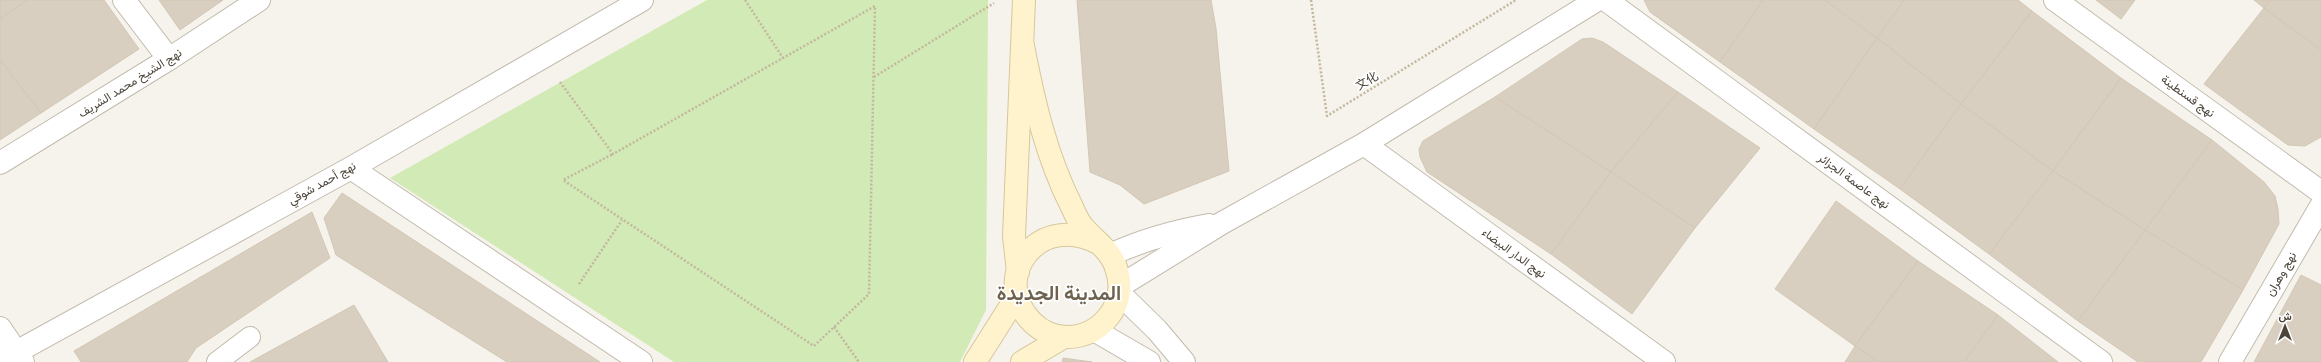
<svg xmlns="http://www.w3.org/2000/svg" width="2321" height="362" viewBox="0 0 2321 362" font-family="'Archivo Narrow',Vazirmatn,'Noto Sans SC',sans-serif">
<rect width="100%" height="100%" fill="#f6f3ec"/>
<path fill="#d2eab5" d="M707,0H988L986,310L960,362H674L390,178Z"/>
<g fill="#d8cfc1" stroke="#d3c7b4">
<path d="M0,0H27L0,19Z"/>
<path d="M27,0H104L139,49L41,113L0,60V19Z"/>
<path d="M159,0H223L180,30Z"/>
<path d="M1077,0H1211L1216,28L1229,171L1144,204L1120,185L1090,172Z"/>
<path d="M1644,0H1763L1720,62L1650,12Z"/>
<path d="M1763,0H1825L1877,38L1814,129L1720,62Z"/>
<path d="M1825,0H1904L1877,38Z"/>
<path d="M1904,0H2018L2032,11L1961,104L1877,38Z"/>
<path d="M2096,0H2135L2121,19Z"/>
<path d="M2254,0H2271L2264,8Z"/>
<path d="M2271,0H2321V50L2264,8Z"/>
<path d="M2264,8L2321,50V137L2305,146L2288,145L2204,84Z"/>
<path d="M2032,11L2121,78L2053,171L1961,104Z"/>
<path d="M1592,38L1603,42L1678,92L1611,172L1495,97L1582,39Z"/>
<path d="M1877,38L1961,104L1900,189L1814,129Z"/>
<path d="M0,60L41,113L0,140Z"/>
<path d="M2121,78L2212,140L2145,230L2053,171Z"/>
<path d="M1678,92L1760,148L1695,228L1611,172Z"/>
<path d="M1495,97L1611,172L1551,254L1427,172L1420,157L1419,149L1423,141Z"/>
<path d="M1961,104L2053,171L1989,254L1900,189Z"/>
<path d="M2212,140L2264,182L2275,196L2278,209L2279,224L2243,290L2145,230Z"/>
<path d="M2053,171L2145,230L2078,321L1989,254Z"/>
<path d="M1611,172L1695,228L1632,314L1551,254Z"/>
<path d="M342,193L600,362H507L336,255L324,218Z"/>
<path d="M1836,201L1918,261L1855,346L1775,289Z"/>
<path d="M312,212L330,258L196,348L187,362H81L74,351Z"/>
<path d="M2145,230L2243,290L2201,362H2138L2078,321Z"/>
<path d="M1918,261L1998,315L1964,362H1879L1855,346Z"/>
<path d="M2301,275L2321,285V362H2254Z"/>
<path d="M354,305L388,362H250Z"/>
<path d="M1998,315L2058,362H1964Z"/>
<path d="M1855,346L1879,362H1845Z"/>
<path d="M1063,358L1092,362H1062Z"/>
</g>
<g fill="none" stroke-linecap="round" stroke-linejoin="round">
<defs>
<path id="service" d="M217,362L250,337"/>
<g id="minor">
<path d="M124,0L169,59"/>
<path d="M1606,0L2101,362"/>
<path d="M2055,0L2321,192"/>
<path d="M1364,144L1664,362"/>
<path d="M0,163L169,59L259,0"/>
<path d="M351,168L641,362"/>
<path d="M1110,255C1142,240 1175,231 1209,225"/>
<path d="M1120,286L1222,223L1364,144L1597,0"/>
<path d="M1119,293L1157,330L1184,362"/>
<path d="M0,328L23,362"/>
<path d="M1094,330L1149,362"/>
<path d="M0,361L351,168L642,0"/>
<path d="M2230,362L2321,206"/>
</g>
<g id="secondary">
<path d="M1023,46C1034,102 1046,156 1072,207C1075,214 1079,223 1084,228C1096,242 1113,252 1117,271C1122,287 1119,303 1109,316C1098,330 1084,337 1067,337C1054,337 1041,331 1032,322C988,277 1040,210 1100,244"/>
<path d="M1018,272L1014,236L1024,0"/>
<path d="M975,362L1017,296"/>
<path d="M1022,362L1064,337"/>
</g>
</defs>
<use href="#service" stroke="#c2bbae" stroke-width="22"/>
<use href="#minor" stroke="#c2bbae" stroke-width="24"/>
<use href="#secondary" stroke="#d6c79b" stroke-width="24"/>
<g stroke="#c4b79f" stroke-width="2.5" stroke-dasharray="2 2" stroke-linecap="butt">
<path d="M745,0L783,58"/>
<path d="M1311,0L1327,116L1516,0"/>
<path d="M874,77L994,3"/>
<path d="M560,82L613,154L875,6L869,294L814,346L563,180L613,154"/>
<path d="M579,284L622,220"/>
<path d="M834,327L859,362"/>
</g>
<use href="#service" stroke="#fff" stroke-width="20"/>
<use href="#minor" stroke="#fff" stroke-width="22"/>
<use href="#secondary" stroke="#fff3cd" stroke-width="22"/>
</g>
<g text-anchor="middle" dominant-baseline="central" stroke-width="3.5" stroke-linejoin="round" paint-order="stroke">
<g font-size="12" fill="#4b4439" stroke="#fff">
<text transform="translate(1367 81) rotate(-31)">文化</text>
<text transform="translate(130 83) rotate(-32)">نهج الشيخ محمد الشريف</text>
<text transform="translate(2188 96) rotate(36)">نهج قسنطينة</text>
<text transform="translate(1854 181) rotate(36)">نهج عاصمة الجزائر</text>
<text transform="translate(322 183) rotate(-29)">نهج أحمد شوقي</text>
<text transform="translate(1514 253) rotate(36)">نهج الدار البيضاء</text>
<text transform="translate(2281 274) rotate(-60)">نهج وهران</text>
</g>
<g font-size="20" font-weight="bold" fill="#6e6250" stroke="#fff">
<text x="1059" y="292">المدينة الجديدة</text>
</g>
</g>
<g transform="translate(2285 326)" stroke="#ffffff" stroke-width="3" paint-order="stroke">
<path d="M0-3L7 15L0 10L-7 15Z" fill="#4b4439"/>
<text y="-6" font-size="11" font-weight="bold" text-anchor="middle" fill="#4b4439">ش</text>
</g>
</svg>
